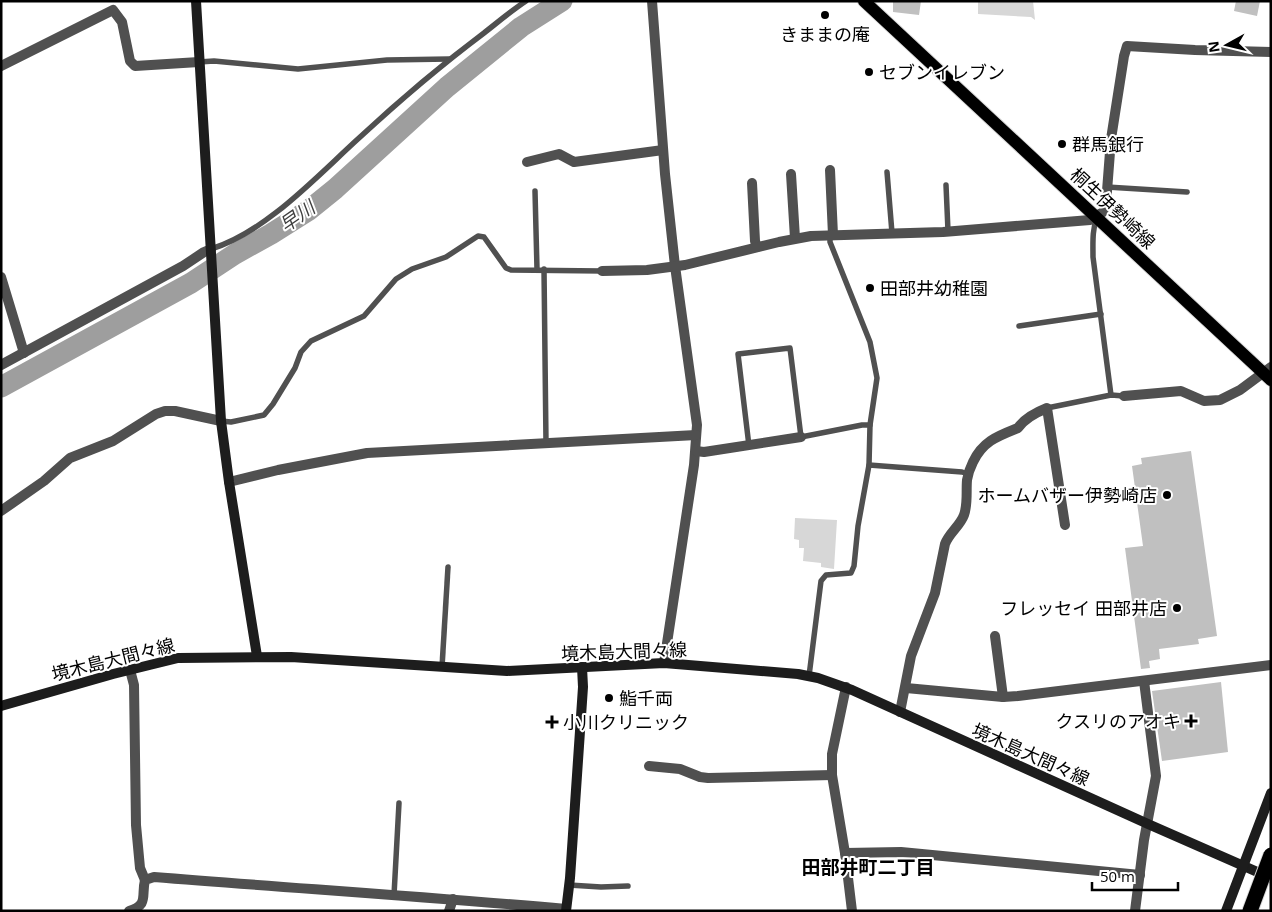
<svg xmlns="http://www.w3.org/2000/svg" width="1272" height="912" viewBox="0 0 1272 912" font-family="'Open Sans','Noto Sans JP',sans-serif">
<rect width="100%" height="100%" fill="#fff"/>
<g fill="#d7d7d7">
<path d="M978,1H1033L1035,20L1031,17L978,14Z"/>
<path d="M795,518L837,520L834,569L821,567V563L803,561L804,548H799V540L794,539Z"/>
</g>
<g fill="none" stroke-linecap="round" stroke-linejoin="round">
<path stroke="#9e9e9e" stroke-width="21" d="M1,387L191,283L235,254L271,234L309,210L335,189L447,87L521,27L562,1"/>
</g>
<g fill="#c0c0c0">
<path d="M893,1H921L919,15L893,12Z"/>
<path d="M1236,1H1260L1257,16L1234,11Z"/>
<path d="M1191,451L1217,636L1198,639L1199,644L1159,649L1160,659L1149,661L1150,668L1141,669L1125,548L1143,546L1132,466L1142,464L1141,458Z"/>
<path d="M1221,682L1228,752L1162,761L1152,691Z"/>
</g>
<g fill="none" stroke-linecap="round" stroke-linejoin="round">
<defs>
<path id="primary" d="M864,1L1271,380"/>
</defs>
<use href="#primary" stroke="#dbdbdb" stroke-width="14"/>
<g stroke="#505050" stroke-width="5.5">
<path d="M199,62L214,61L298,69L387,60L449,59"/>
<path d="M887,172L892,233"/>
<path d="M946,185L948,231"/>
<path d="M1107,187L1187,192"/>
<path d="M535,191L537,269"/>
<path d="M1097,217C1092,230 1093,243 1093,257L1111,395"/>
<path d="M211,249C266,232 317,176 359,138C399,101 440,66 484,33C498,22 511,11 526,1"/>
<path d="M544,269L546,443"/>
<path d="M1019,326L1101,314"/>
<path d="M1047,408L1111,395L1124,396"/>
<path d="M221,421L231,422L264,415L273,404L295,368L301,352L311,341L364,316L396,279L412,269L446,257L478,236L484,237L506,268L511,270L602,271"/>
<path d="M749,446L738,354L790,348L801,437L862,425H870"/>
<path d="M869,465L962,472L968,474"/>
<path d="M442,667L448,567"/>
<path d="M809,676L821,581L826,575L851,573L854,566L858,526L869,465L870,425L877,378L870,342L830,242V235"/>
<path d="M569,885L601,887L628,886"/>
<path d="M394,895L399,803"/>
</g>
<g stroke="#505050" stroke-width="10">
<path d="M652,1L665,174L675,266L697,425L694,465L664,663"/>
<path d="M1,66L113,10L122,22L130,61L135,66L199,62"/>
<path d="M527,162L559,154L574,162L663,150"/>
<path d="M830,170L833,235"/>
<path d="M791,174L795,238"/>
<path d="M752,183L755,241L757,247"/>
<path d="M602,271L647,270L685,265L779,242L811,236L943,232L1090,220L1103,212L1106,204L1111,139L1124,56L1127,46L1195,50L1271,52"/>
<path d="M1,277L24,353"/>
<path d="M1,365L183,266L204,252L211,249"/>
<path d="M1124,396L1181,391L1204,401L1220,400L1240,390L1271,367"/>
<path d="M696,451L704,452L801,437"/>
<path d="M229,482L278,470L367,453L696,435"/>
<path d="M1,511L44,481L70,458L113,441L156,414L165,411H175L221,421"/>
<path d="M995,636L1003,697"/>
<path d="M130,670L134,685L136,825L140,868L145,880"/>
<path d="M846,687L832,754V775L845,853L852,911"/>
<path d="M906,688L1003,697L1018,696L1271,665"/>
<path d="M900,712L911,656L935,593L945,544C949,533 960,526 964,515C968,504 966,492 967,480C968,474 970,468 973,462C983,441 998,436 1018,428C1024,419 1037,412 1047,408L1065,525"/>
<path d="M649,766L680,769L700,777L708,778L832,775"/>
<path d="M845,853L901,852L1140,875"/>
<path d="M129,911C149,905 141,896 145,880L154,877C292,888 429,897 566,909"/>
<path d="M449,911L453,899"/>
<path d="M1135,911L1144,840L1156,776L1144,681"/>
</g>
<g stroke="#1d1d1d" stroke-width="10">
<path d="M196,1L221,421L229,482L257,656"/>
<path d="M1,706L113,674L178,658L291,657L507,671L664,663L798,674L818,678L852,690L1148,824L1271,878"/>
<path d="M566,911L570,878L583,687L582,667"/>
<path d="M1226,911L1271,793"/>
</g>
<use href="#primary" stroke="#000" stroke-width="12"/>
<defs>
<path id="highway-bridge" d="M1250,911L1271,855"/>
</defs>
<use href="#highway-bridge" stroke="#dbdbdb" stroke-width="17" stroke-linecap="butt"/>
<use href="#highway-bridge" stroke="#000" stroke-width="15"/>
</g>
<g fill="#000" stroke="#fff" stroke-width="2">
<circle cx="825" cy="15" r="5"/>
<circle cx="869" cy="72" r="5"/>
<circle cx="1062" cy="144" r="5"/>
<circle cx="870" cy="288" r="5"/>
<circle cx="1167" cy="495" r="5"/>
<circle cx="1177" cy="608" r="5"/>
<circle cx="609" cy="698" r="5"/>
<path d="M1188.5 713.5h5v5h5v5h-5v5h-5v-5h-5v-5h5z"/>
<path d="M549.5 714.5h5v5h5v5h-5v5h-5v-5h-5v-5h5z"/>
</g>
<g text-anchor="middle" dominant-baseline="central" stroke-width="4" stroke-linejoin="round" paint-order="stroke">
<g font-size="18" fill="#000" stroke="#fff" text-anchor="start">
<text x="825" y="34" text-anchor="middle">きままの庵</text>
<text x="879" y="72">セブンイレブン</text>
<text x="1072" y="144">群馬銀行</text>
<text x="880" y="288">田部井幼稚園</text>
<text x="1157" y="495" text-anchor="end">ホームバザー伊勢崎店</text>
<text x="1167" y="608" text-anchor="end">フレッセイ 田部井店</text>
<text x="619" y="698">鮨千両</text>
<text x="1181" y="721" text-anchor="end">クスリのアオキ</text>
<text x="563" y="722">小川クリニック</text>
</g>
<g font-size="18" fill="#000" stroke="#fff">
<text transform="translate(1113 208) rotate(43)">桐生伊勢崎線</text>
<text transform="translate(624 651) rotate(-2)">境木島大間々線</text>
<text transform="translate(113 659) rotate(-14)">境木島大間々線</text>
<text transform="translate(1031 754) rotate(24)">境木島大間々線</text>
</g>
<g font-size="19" font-style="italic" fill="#3f3f3f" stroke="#fff">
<text transform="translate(297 216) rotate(-35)">早川</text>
</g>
<g font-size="19" font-weight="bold" fill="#000" stroke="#fff">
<text x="868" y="867">田部井町二丁目</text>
</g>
</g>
<rect width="1272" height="912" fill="none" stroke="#000000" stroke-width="5"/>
<g transform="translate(1227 45) rotate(262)" stroke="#ffffff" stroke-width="4" paint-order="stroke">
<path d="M0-4L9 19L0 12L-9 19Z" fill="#000000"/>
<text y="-8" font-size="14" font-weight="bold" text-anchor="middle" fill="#000000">N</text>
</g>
<path d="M1092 882v8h86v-8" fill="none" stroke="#000000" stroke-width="2.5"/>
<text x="1100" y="882" font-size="15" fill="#000000" stroke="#ffffff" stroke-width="4" paint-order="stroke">50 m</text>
</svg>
